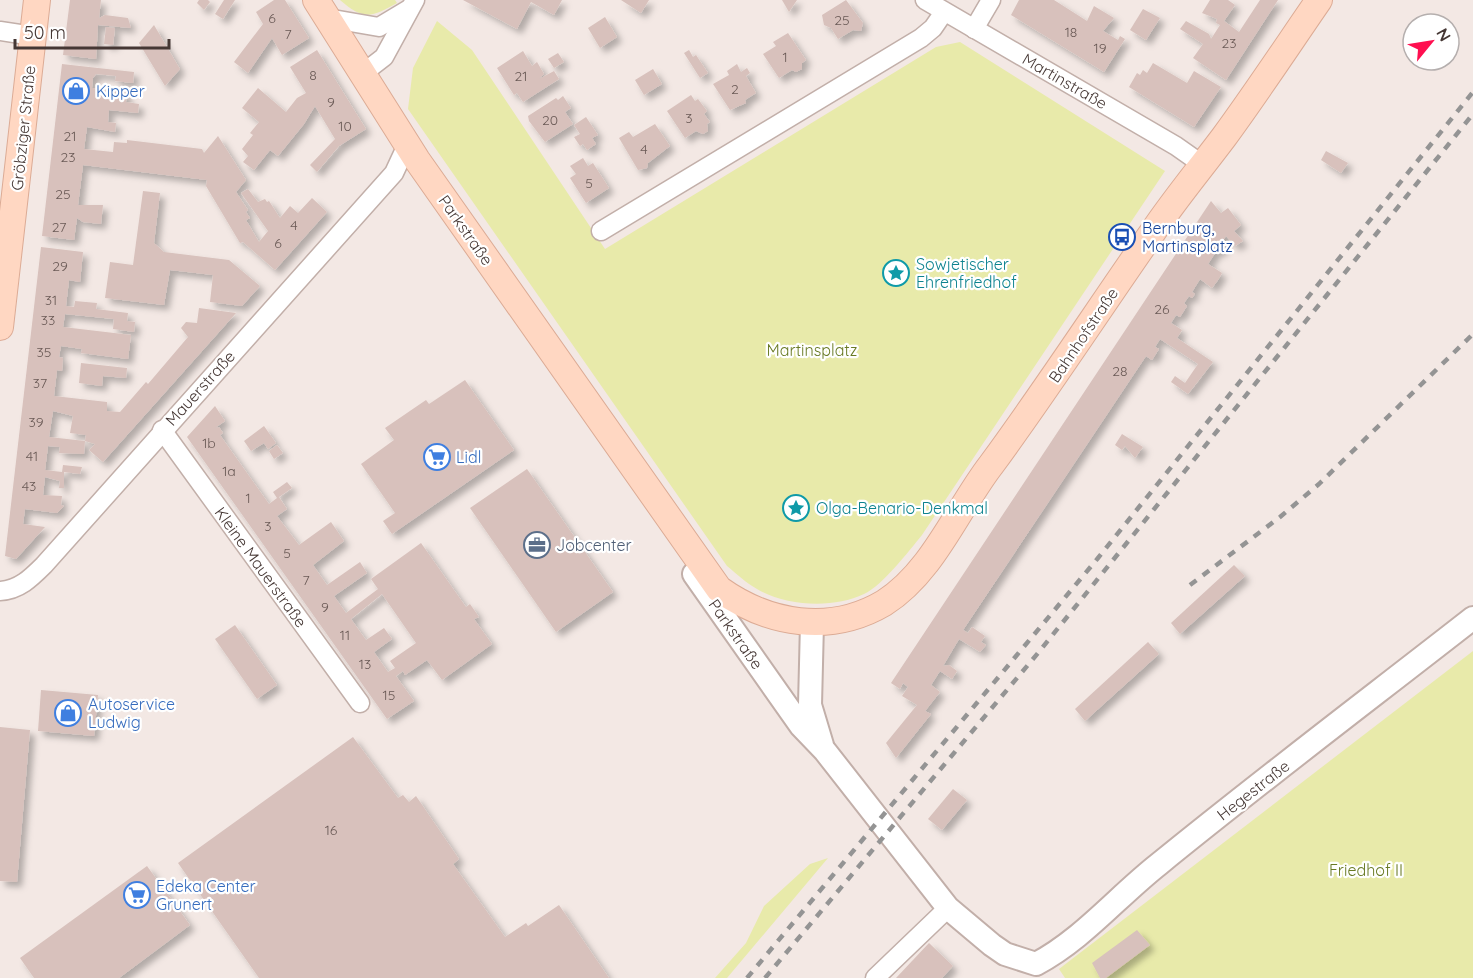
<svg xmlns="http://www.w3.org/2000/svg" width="1473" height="978" viewBox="0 0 1473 978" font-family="Quicksand,sans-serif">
<defs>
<filter id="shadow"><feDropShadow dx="5" dy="5" stdDeviation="3" flood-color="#0004"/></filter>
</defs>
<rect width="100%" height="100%" fill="#f3e8e4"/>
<g fill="#e8eaaa">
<path d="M340,0H395L397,3C372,17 364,21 340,0Z"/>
<path d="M437,21L472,50L605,249L936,47L960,42L1165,171L922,535C909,551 882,586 864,594C833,609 786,606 757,589C746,583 737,574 727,566L408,109L413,68Z"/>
<path d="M1473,651V978H1065L1059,969Z"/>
<path d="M828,858L727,978H715L746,943L764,906L810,864Z"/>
</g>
<g fill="#d8c1bc" fill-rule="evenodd" filter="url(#shadow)">
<path d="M70,0H101L99,18L105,15L128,18L131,28L98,25L96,59L63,55Z"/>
<path d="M199,0H208L210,2L204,10L197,3Z"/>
<path d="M224,0H235L223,19L215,14Z"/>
<path d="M274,0H285L309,38L282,55L272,38L248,73L234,62L263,24L256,12Z"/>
<path d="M463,0H562L554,15L531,2L517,29Z"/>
<path d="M621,0H649L641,13Z"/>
<path d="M782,0H797L789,12Z"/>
<path d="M846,0L863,23L861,31L853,30L838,39L831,28L824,25L822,15Z"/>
<path d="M1019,0H1054L1087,21L1094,6L1114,18L1103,31L1118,40L1120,36L1125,39L1104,72L1011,15Z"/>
<path d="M1210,0H1228L1235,5L1224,21L1239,32L1260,0H1278L1226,80L1193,58L1203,44L1180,29L1186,21L1209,34L1211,39L1220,25L1216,23L1217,19L1202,13Z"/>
<path d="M1143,9L1160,18L1146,40L1130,30Z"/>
<path d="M605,17L617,37L600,48L588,28Z"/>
<path d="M154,25L180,69L165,86L139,43Z"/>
<path d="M106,27L115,28L113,45L104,44Z"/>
<path d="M788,33L806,60L802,63V69L796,72L792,70L779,78L763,54L776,46L773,42Z"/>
<path d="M317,50L366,129L339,146L317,172L310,165L335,139L315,106L304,124L278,156L270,150L254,170L243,162L248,156L242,149L253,135L250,133L259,122L242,108L258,88L286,112L297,98L306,93L290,67Z"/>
<path d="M689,50L693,57L696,55L708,73L700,78L684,53Z"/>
<path d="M523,51L532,66L537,62L544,74L539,79L554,71L559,79L523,102L517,93L514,95L497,68Z"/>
<path d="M558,53L564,62L554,68L548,59Z"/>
<path d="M1153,63L1187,83L1194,71L1221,87L1194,127L1129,87L1137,73L1140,75L1143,70L1147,73Z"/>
<path d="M62,64L134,72L133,83L115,81L116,76L96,74L93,78L92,88L127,92L126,102L139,104L138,113L109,110L108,122L116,123L115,132L87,127L84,149L113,152L114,142L127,143V140L202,149L204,153L218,136L246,180L236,192L248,210L246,212L250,218L246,220L259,242L268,231L241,193L248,189L258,202L265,199L267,202L269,201L280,218L290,206L298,213L312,198L327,212L275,270L243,242L240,243L206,186L207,180L83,165L78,205H103L101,224L83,222L77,218L74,240L42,236Z"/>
<path d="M737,64L741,72L747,68L750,73L746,76L756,93L745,100L746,103L730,110L713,84L729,75L727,71Z"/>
<path d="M653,69L662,84L644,95L635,80Z"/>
<path d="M691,95L695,101L698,99L707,111L704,114L710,122L707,124L708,131L703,134L696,131L685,138L667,111Z"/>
<path d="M563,96L571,108L565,112L573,124L545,142L529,121L528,116L556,98L558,100Z"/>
<path d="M586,117L598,135L592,138L596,144L587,150L583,144L580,146L574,137L580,134L574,125Z"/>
<path d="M655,124L670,146L648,163L647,168L638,170L619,138L629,132L633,137Z"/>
<path d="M1326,151L1348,163L1341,173L1321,160Z"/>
<path d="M583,158L588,166L593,163L609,188L586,203L570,178L576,174L570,166Z"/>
<path d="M143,191L160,193L154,243L164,252L229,260L260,286L242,306L210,302L213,275L170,270L164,305L105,298L110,262L133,265Z"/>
<path d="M1211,201L1221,213L1228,208L1241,225L1234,231L1243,241L1235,246L1226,236L1221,243L1225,245L1220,252L1217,250L1208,264L1222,273L1218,280L1212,288L1200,279L1192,292L1195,294L1192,298L1189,296L1184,303L1187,306L1180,317L1176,315L1171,323L1182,330L1177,338L1213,362L1188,394L1171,382L1175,376L1185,383L1198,364L1160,339L1155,347L1159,349L1152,360L1146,356L963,630L968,633L972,627L985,636L981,642L986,645L980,652L959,639L943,666L949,665L957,671L952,679L940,671L931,685L940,692L925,711L931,714L896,758L886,743L917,705L902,696L908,687L903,683L900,689L891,683Z"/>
<path d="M41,247L83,252L80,282L69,280L66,306L74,307L75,301L97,303L96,309L128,313L127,321L135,322L134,332L113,329L114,319L65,314L63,327L131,335L128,359L81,353L82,349L61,346L59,357L63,358L62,371L57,370L54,396L107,402V411L120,412L146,382L148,384L188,337L181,328L186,322L197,323L199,308L236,313L103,462L89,450L95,444L85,441L86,435L70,433L73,416L53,411L49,437L85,441L84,454L59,453L60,447L48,446L45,470L62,472L63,465L82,467L80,474L64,472V488H59L60,481L45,477L43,495L62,496L61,505L64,506L57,513L25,509L23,524L45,527L16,559L5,556Z"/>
<path d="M81,363L127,368L126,378L103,376L102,386L79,383Z"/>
<path d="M465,380L514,450L392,534L383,521L395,513L361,464L394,440L385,428L426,400L429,404Z"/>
<path d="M215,406L225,421L215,428L219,427L223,433L220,435L269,504L277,498L273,492L287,482L292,488L279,497L287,509L277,516L299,545L331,522L344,541L313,565L327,585L360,562L367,573L334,596L346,613L378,589L371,579L421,543L466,607L470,604L479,617L474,619L492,644L442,680L427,660L405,675L403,671L396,676L414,701L387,719L187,437ZM382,594L416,643L390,661L395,668L388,672L374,652L392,639L384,628L366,640L351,619Z"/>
<path d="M264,426L276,443L268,449L264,443L251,451L244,441Z"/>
<path d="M1122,434L1143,447L1135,458L1125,446L1122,450L1115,445Z"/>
<path d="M277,445L283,453L274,459L269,451Z"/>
<path d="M527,469L613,592L556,632L470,508Z"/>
<path d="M1234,565L1245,576L1180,634L1171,623Z"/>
<path d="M235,625L277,685L257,699L215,639Z"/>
<path d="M1148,642L1159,654L1085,721L1075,709Z"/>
<path d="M41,690L98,695L94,736L38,731Z"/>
<path d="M0,727L30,730L17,882L0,881Z"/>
<path d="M353,737L398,798L403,795L409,802L416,796L459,859L453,864L505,937L526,923L528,926L559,905L609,978H259L178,863Z"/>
<path d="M953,789L967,800L942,830L928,819Z"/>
<path d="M147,866L190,925L119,978H34L20,958Z"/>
<path d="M1137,930L1150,945L1106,978H1100L1092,963Z"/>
<path d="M929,943L953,966L942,978H896Z"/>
</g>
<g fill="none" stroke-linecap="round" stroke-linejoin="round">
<defs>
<g id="minor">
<path d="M925,0L1176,146L1203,165"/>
<path d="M327,18L379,27L409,9"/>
<path d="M974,29L991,0"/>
<path d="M0,31L33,36"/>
<path d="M362,74L384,57L415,0"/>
<path d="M601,231L921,38L933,28L944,12"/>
<path d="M162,430L360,703"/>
<path d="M0,591C19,590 31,578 44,565L394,173L407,145"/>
<path d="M875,978L948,908"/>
</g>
<g id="tertiary">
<path d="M694,574L801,726L825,751L948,908L992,945L1005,954L1036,964C1083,939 1117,897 1159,864C1262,780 1368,700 1473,618"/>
<path d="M812,623L810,705L822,745"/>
</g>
<g id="secondary">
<path d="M316,0L417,160L719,589C768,624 830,635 884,603C933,572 957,509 991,465C1047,389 1098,310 1152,233C1174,200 1200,169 1224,137C1257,92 1288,45 1319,0"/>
<path d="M0,327L37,0"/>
</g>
</defs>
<use href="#minor" stroke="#c2afa9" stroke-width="21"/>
<use href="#tertiary" stroke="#c2afa9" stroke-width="26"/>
<use href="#secondary" stroke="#dcab95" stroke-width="28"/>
<use href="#minor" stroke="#fff" stroke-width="18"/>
<use href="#tertiary" stroke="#fff" stroke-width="22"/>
<use href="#secondary" stroke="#ffd7c2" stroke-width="26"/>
<g stroke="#949494" stroke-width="4.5" stroke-dasharray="8 8" stroke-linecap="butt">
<path d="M1190,585L1280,517L1319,484L1473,334"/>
<path d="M747,978L1098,558L1473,92"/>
<path d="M765,978L1038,653L1473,114"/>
</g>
</g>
<defs>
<symbol id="shop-ring" viewBox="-11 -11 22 22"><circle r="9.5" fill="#fff" stroke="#3f7fe0" stroke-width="1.5"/><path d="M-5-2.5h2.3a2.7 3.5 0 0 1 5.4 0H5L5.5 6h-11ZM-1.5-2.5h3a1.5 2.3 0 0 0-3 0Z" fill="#3f7fe0"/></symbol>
<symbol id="bus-ring" viewBox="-11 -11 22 22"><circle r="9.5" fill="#fff" stroke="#1a4fb4" stroke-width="1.5"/><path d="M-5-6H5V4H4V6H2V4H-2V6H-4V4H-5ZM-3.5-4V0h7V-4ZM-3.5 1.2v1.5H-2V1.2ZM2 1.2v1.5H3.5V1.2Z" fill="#1a4fb4"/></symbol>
<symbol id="sight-ring" viewBox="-11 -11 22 22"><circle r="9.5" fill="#fff" stroke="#0f9aa8" stroke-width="1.5"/><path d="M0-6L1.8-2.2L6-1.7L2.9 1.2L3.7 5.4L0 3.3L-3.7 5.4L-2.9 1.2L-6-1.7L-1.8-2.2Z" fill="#0f9aa8"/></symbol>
<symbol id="supermarket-ring" viewBox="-11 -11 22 22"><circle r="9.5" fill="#fff" stroke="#3f7fe0" stroke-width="1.5"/><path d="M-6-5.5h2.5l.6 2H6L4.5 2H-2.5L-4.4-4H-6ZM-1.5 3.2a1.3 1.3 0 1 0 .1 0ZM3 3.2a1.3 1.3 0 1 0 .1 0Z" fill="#3f7fe0"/></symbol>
<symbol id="office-ring" viewBox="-11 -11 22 22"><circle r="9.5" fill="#fff" stroke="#5c6f8a" stroke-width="1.5"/><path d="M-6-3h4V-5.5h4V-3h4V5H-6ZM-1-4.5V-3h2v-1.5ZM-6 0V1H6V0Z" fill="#5c6f8a"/></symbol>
</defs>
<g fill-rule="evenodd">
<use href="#shop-ring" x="61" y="76" width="30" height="30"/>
<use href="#bus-ring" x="1107" y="222" width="30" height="30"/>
<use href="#sight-ring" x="881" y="258" width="30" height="30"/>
<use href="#supermarket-ring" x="422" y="442" width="30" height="30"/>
<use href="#sight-ring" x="781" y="493" width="30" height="30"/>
<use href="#office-ring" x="522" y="530" width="30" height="30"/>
<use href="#shop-ring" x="53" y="698" width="30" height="30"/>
<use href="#supermarket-ring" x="122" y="880" width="30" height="30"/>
</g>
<g text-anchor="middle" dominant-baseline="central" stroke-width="4.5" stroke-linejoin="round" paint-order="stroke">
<g font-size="14" fill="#6a5a56">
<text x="272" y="18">6</text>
<text x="842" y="20">25</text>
<text x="1071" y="32">18</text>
<text x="288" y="34">7</text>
<text x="1229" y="43">23</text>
<text x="1100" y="48">19</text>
<text x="785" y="57">1</text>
<text x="313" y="75">8</text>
<text x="521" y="76">21</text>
<text x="735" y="89">2</text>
<text x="331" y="102">9</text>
<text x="689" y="118">3</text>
<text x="550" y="120">20</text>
<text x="345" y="126">10</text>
<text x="70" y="136">21</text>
<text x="644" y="149">4</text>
<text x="68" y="157">23</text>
<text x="589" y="183">5</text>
<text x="63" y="194">25</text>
<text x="294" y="225">4</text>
<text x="59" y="227">27</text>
<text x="278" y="243">6</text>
<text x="60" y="266">29</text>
<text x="51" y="300">31</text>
<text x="1162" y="309">26</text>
<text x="48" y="320">33</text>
<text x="44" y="352">35</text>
<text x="1120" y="371">28</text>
<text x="40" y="383">37</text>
<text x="36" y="422">39</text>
<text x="209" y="443">1b</text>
<text x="32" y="456">41</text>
<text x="229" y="471">1a</text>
<text x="29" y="486">43</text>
<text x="248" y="498">1</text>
<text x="268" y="526">3</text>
<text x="287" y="553">5</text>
<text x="306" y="580">7</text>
<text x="325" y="607">9</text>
<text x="345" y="635">11</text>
<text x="365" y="664">13</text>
<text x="389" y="695">15</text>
<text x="331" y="830">16</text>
</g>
<g font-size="16" fill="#453734" stroke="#fff">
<text transform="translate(1065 81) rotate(30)">Martinstraße</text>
<text transform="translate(23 128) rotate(-84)">Gröbziger Straße</text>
<text transform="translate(466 230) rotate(55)">Parkstraße</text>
<text transform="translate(1083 335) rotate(-56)">Bahnhofstraße</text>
<text transform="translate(200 388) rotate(-48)">Mauerstraße</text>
<text transform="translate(261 567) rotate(54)">Kleine Mauerstraße</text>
<text transform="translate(736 634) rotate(55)">Parkstraße</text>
<text transform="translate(1253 790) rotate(-38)">Hegestraße</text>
</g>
<g font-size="16" fill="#366cbe" stroke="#fff" text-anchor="start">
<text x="96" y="91">Kipper</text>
<text x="456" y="457">Lidl</text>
<text x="88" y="704">Autoservice<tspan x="88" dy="18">Ludwig</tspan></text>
<text x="156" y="886">Edeka Center<tspan x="156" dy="18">Grunert</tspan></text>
</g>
<g font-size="16" fill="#164399" stroke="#fff" text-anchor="start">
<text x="1142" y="228">Bernburg,<tspan x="1142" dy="18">Martinsplatz</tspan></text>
</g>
<g font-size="16" fill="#0d838f" stroke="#fff" text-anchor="start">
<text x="916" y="264">Sowjetischer<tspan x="916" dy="18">Ehrenfriedhof</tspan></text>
<text x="816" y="508">Olga-Benario-Denkmal</text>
</g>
<g font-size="16" fill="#697a24" stroke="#fff">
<text x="812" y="350">Martinsplatz</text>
<text x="1366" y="870">Friedhof II</text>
</g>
<g font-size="16" fill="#4e5e75" stroke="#fff" text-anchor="start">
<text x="556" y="545">Jobcenter</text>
</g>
</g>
<g transform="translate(1431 42) rotate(60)"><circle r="28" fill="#ffffff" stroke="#b5afae" stroke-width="1.5"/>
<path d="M0-4.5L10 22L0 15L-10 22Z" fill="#ff0f50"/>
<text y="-9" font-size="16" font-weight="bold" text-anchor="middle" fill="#453734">N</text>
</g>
<path d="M15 39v9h154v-9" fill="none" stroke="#453734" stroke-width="3"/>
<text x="24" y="39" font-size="18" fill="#453734" stroke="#ffffff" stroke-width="4.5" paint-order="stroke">50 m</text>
</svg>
